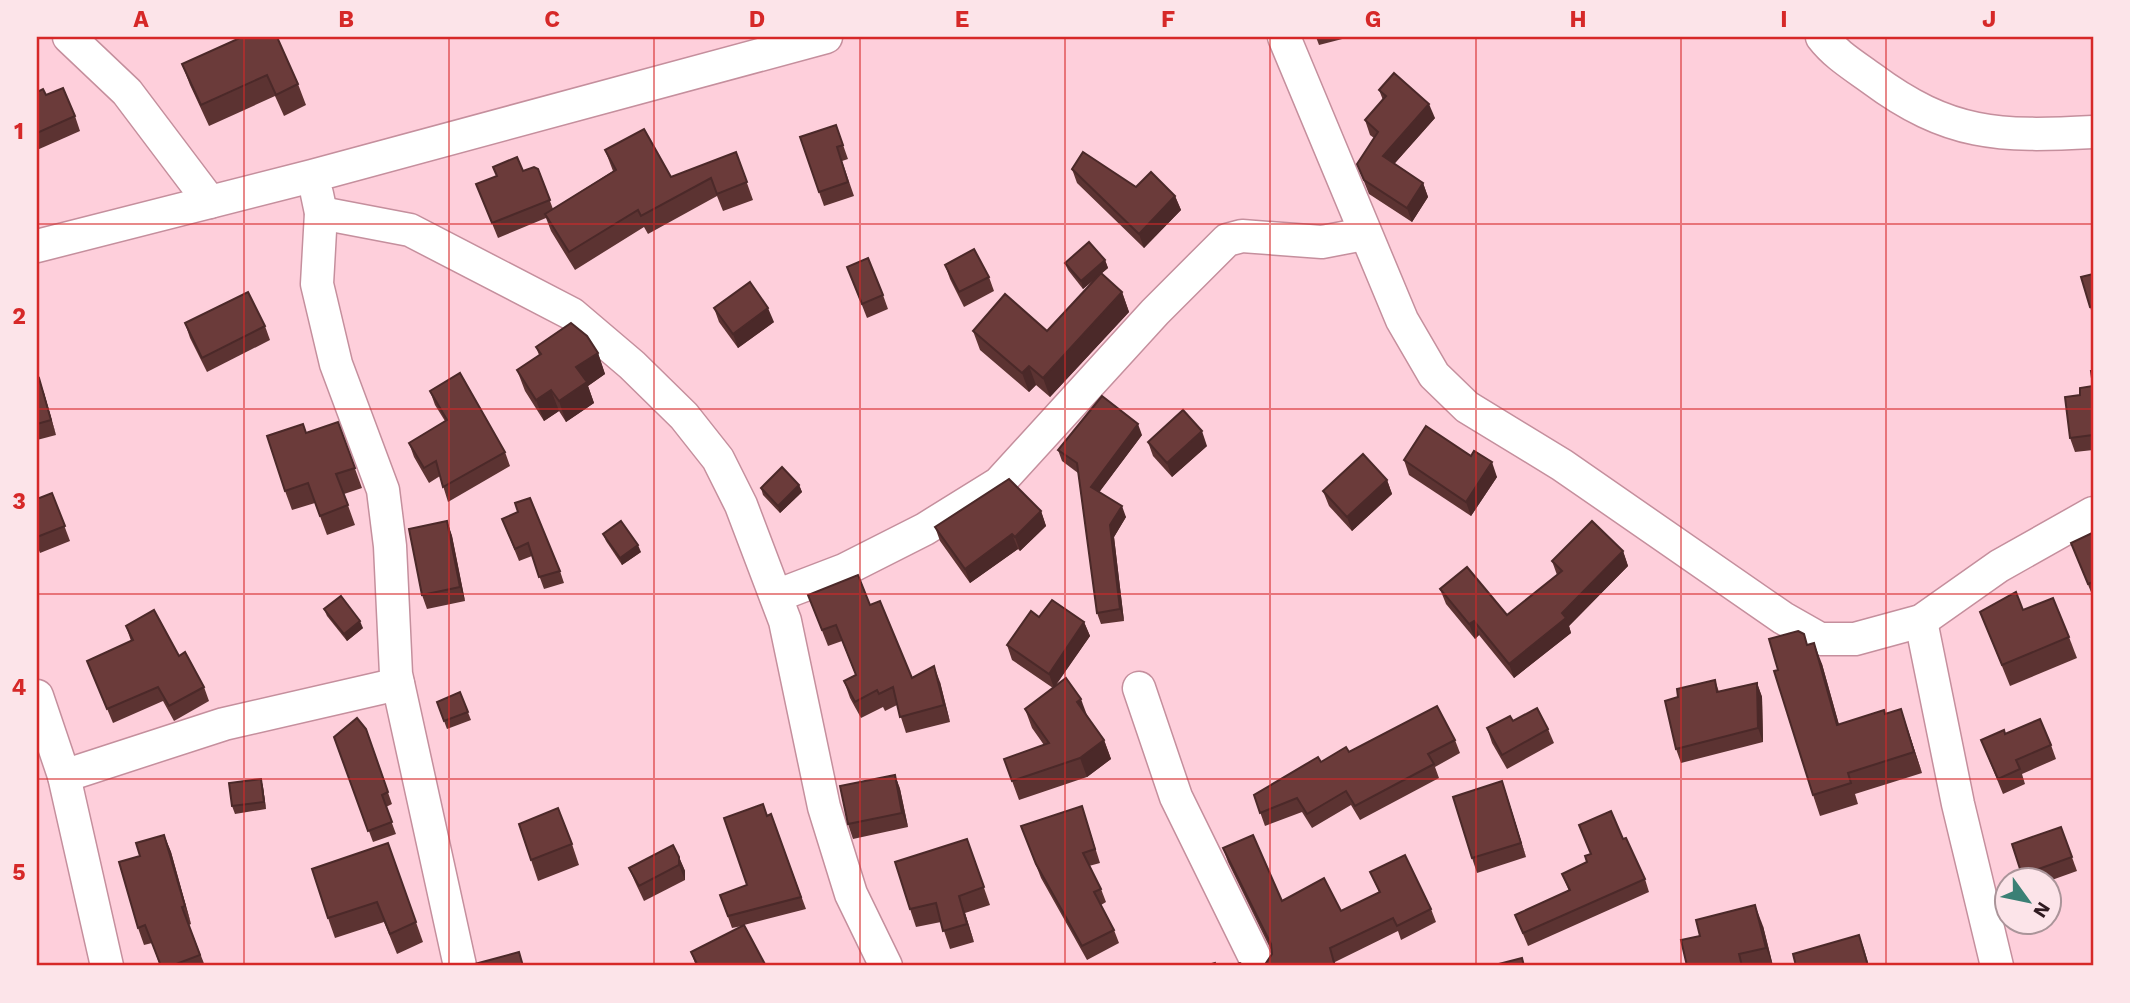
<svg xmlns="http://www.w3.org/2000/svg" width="2130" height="1003" viewBox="0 0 2130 1003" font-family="'Work Sans',sans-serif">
<rect width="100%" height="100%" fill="#fecfdb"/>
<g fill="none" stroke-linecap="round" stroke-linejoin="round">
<defs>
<g id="minor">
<path d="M69,37L127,92L210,202"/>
<path d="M1284,37L1402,320L1434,375L1467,407L1562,465L1783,618L1820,639H1855L1921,621L1999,566L2093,513"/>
<path d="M1822,37C1835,54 1853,65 1871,78C1949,136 1999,137 2093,132"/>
<path d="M317,194L321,213L317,284L336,364L383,490L390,546L396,674L460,966"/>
<path d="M321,213L410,230L572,314L632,365L684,416L718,459L741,505L785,621L824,807L851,894L886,966"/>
<path d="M37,246L312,176L826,37"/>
<path d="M776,596L844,570L925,529L999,483L1155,312L1227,240L1242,236L1322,242L1364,234"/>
<path d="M1921,621L1958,804L1997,966"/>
<path d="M1139,688L1176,797L1259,966"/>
<path d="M37,696L64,776L107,966"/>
<path d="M64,776L224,724L398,684"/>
</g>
</defs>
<use href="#minor" stroke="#c58f9d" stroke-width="35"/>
<use href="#minor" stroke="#fff" stroke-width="32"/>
</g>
<g fill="#5c3332">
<path d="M242,37L298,84L306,105L284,116L275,96L209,126L190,85L182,64Z"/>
<path d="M1316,37H1350L1319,45Z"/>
<path d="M1379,90L1435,118L1394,164L1423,183L1428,197L1412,222L1369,194L1357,164L1374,138L1370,135L1365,120L1383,100Z"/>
<path d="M37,92L46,95L75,116L80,131L37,150Z"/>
<path d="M836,125L848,159L842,161L854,196L824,206L819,192Z"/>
<path d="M605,150L671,177L736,152L753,200L723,211L717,196L648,234L644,227L575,270L551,231L546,218L498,238L476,184L523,171L538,169L553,209L613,171Z"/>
<path d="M1072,169L1136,187L1175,196L1181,210L1144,248L1077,183Z"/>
<path d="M1105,260L1108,268L1083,289L1068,270L1065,263Z"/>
<path d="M945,265L989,277L994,291L964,307L950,279Z"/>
<path d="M847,267L883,295L888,309L867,318Z"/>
<path d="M2093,274V316L2090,307Z"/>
<path d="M1122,292L1129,312L1050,397L1036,385L1029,392L980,350L973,331H1047Z"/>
<path d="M714,308L774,322L738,348L719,322Z"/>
<path d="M185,323L265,326L270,340L207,372L190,338Z"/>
<path d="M536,347L598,353L605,374L588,386L594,403L566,422L559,411L544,421L525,391L517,370L539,355Z"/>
<path d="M2093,371V450L2075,452L2070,438L2080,395L2093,386Z"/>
<path d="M37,379L44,393L56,435L37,440Z"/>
<path d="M430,391L505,452L510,466L448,502L440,476L429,483L414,457L409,443L445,421L435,405Z"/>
<path d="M338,422L362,488L344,494L355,525L327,535L315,503L292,510L285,491L303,424L306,433Z"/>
<path d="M1142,435L1099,492L1126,517L1114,537L1124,621L1101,624L1097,613L1078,473L1062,461L1058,450Z"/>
<path d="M1148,442L1207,446L1172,477L1153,456Z"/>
<path d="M1471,456L1497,477L1471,516L1409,475L1404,460Z"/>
<path d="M1387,480L1392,494L1352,531L1329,506L1323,491Z"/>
<path d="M799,485L802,492L780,513L763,495L761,488Z"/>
<path d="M52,493L70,541L40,553L37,545V499Z"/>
<path d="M1041,511L1046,526L1020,551L1018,549L970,583L940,541L935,527Z"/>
<path d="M502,519L560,571L564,583L544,589L532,556L519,561Z"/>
<path d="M447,521L452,536L465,601L427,609L422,595Z"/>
<path d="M603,534L641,552L622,565L606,541Z"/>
<path d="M2093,535V597L2071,543Z"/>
<path d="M1623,551L1628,566L1569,626L1571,633L1514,678L1479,635L1475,639L1446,604L1440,589L1507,615L1557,575L1552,561Z"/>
<path d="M808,595L870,605L912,678L940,682L950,722L906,733L897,705L885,711L883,707L861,718L850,698L844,681L856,676L842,641L828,646Z"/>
<path d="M324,609L363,628L347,641L327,616Z"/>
<path d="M2023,610L2069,637L2077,658L2010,686L1980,612Z"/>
<path d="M1039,617L1084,622L1090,636L1054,687L1088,718L1104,740L1111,759L1087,777L1019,800L1004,759L1044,745L1032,728L1025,709L1053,688L1012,660L1007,645Z"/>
<path d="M126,626L179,656L204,687L209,701L174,721L163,701L113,723L87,661L131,641Z"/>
<path d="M1808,645L1822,664L1839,725L1885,714L1908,730L1922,773L1855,794L1858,804L1820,816L1813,795L1778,670Z"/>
<path d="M1715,680L1719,692L1757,683L1762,697L1763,742L1681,763L1676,749L1678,697Z"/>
<path d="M460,692L471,720L447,729L437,702Z"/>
<path d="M1513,721L1548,729L1554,743L1507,769L1492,743L1487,728Z"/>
<path d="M366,729L392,804L386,807L396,834L373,842L334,737Z"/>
<path d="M2005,734L2051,745L2056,759L2022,774L2025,784L2003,794L1981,740Z"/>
<path d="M1455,740L1460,753L1435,767L1439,778L1360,820L1351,805L1312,828L1302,812L1265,826L1254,795L1321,762L1349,752Z"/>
<path d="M895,775L900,789L908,827L853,839L848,824Z"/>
<path d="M261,779L263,787L266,809L235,814L232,806Z"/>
<path d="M1507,796L1526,857L1477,873L1472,858Z"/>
<path d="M1082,806L1100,863L1089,866L1101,889L1106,902L1101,905L1114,930L1119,943L1087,960L1041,878L1021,826Z"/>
<path d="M771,814L806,909L744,925L766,966H696L691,952L742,926L732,928L720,895L747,885L767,816Z"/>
<path d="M2061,827L2077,871L2049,881L2024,880L2012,844Z"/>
<path d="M164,835L171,852L191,924L189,925L205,966H160L152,943L144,945L138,928L140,856Z"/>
<path d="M967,839L990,905L965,913L974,942L950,949L941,922L916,927L910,909Z"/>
<path d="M1623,839L1645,879L1649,892L1528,946L1515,915L1569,891L1562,874L1587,863Z"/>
<path d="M388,843L423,942L397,954L384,922L335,938L328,918Z"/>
<path d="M572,844L579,865L538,881L531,860Z"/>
<path d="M1223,848L1282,901L1341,911L1379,892L1370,872L1431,909L1436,922L1401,940L1398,931L1335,962L1272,954L1271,950L1228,862Z"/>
<path d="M679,857L685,871V880L644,901L635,882L629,868Z"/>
<path d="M1763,926L1773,966H1687Z"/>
</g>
<g fill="#4b2929">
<path d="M1429,104L1435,118L1388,171L1383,156Z"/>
<path d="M1423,183L1428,197L1412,222L1407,208Z"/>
<path d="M1175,196L1181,210L1144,248L1139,234Z"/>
<path d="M1105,260L1108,268L1083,289L1081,281Z"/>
<path d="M1122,292L1129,312L1050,397L1043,378Z"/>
<path d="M768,308L774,322L738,348L733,334Z"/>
<path d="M598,353L605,374L588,386L594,403L566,422L559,401L576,367Z"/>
<path d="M1029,366L1036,385L1029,392L1022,373Z"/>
<path d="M39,378L44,393L56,435L51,420Z"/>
<path d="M551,390L559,411L544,421L536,400Z"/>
<path d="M1138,424L1142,435L1095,498L1091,487Z"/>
<path d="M1202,431L1207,446L1172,477L1167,463Z"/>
<path d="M1492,462L1497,477L1471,516L1466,502Z"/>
<path d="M1387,480L1392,494L1352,531L1347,517Z"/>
<path d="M799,485L802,492L780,513L778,506Z"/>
<path d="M1122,506L1126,517L1114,537L1124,621L1120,609L1110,525Z"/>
<path d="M1041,511L1046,526L1020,551L1015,537Z"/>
<path d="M447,521L452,536L465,601L460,587Z"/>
<path d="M1012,534L1018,549L970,583L965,569Z"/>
<path d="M638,545L641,552L622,565L620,558Z"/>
<path d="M1623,551L1628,566L1569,626L1571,633L1514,678L1509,664L1562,613Z"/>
<path d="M360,621L363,628L347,641L344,634Z"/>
<path d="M1474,621L1479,635L1475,639L1469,624Z"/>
<path d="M1084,622L1090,636L1054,688L1049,674Z"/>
<path d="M1814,643L1822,664L1845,746L1837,725Z"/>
<path d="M934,666L940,682L950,722L944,705Z"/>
<path d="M1757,683L1762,697L1763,742L1758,728Z"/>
<path d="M1081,699L1088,718L1077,702Z"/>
<path d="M1901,709L1908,730L1922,773L1914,752Z"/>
<path d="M1104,740L1111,759L1087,777L1080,758Z"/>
<path d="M895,775L900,789L908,827L902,813Z"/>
<path d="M261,779L263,787L266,809L264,802Z"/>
<path d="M1502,781L1507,796L1526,857L1521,843Z"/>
<path d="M164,835L171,852L191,924L185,906Z"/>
<path d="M679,857L685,871V880L679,865Z"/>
<path d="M959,896L965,913L974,942L967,924Z"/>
<path d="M1755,905L1763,926L1773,966L1766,948Z"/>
<path d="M1859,935L1864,949L1869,966H1868Z"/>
</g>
<g fill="#6b3b3a" stroke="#4b2929" stroke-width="2">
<path d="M242,37H277L298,84L276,95L267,75L201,105L182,64Z"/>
<path d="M1394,73L1429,104L1383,156L1423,183L1407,208L1364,180L1357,164L1378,132L1365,120L1386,96L1379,90Z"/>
<path d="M63,88L75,116L37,133V92L43,89L46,95Z"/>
<path d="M836,125L843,145L837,147L848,182L819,192L800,137Z"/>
<path d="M644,129L671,177L736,152L747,182L717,194L711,178L641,216L638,210L569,252L545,214L616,170L605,150Z"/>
<path d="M1083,152L1136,187L1151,172L1175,196L1139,234L1072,169Z"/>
<path d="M517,157L523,171L534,167L538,169L550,200L492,223L476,184L497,176L493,167Z"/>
<path d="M1089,242L1105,260L1081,281L1065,263Z"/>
<path d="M974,249L989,277L959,292L945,265Z"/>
<path d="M868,258L883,295L862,304L847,267Z"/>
<path d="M1101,273L1122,292L1043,378L1029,366L1022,373L973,331L1005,294L1047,331Z"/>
<path d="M2093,274V306L2090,307L2081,277Z"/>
<path d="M750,282L768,308L733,334L714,308Z"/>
<path d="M248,292L265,326L202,358L185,323Z"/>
<path d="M571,323L587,336L598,353L576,367L587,382L559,401L551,390L536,400L517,370L541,354L536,347Z"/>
<path d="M2091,371H2093V435L2070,438L2065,397L2080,395V388L2093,386Z"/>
<path d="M460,373L505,452L443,487L436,461L424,468L409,443L447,420L430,391Z"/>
<path d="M39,378L51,420L37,424V379Z"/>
<path d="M1102,396L1138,424L1091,487L1122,506L1110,525L1120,609L1097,613L1077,463L1058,450Z"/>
<path d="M1183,410L1202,431L1167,463L1148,442Z"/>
<path d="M338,422L355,468L336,474L348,505L320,516L308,483L285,491L267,436L303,424L306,433Z"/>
<path d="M1426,426L1471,456L1474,451L1492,462L1466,502L1404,460Z"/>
<path d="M1363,454L1387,480L1347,517L1323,491Z"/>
<path d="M782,467L799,485L778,506L761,488Z"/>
<path d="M1009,479L1041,511L1015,537L1012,534L965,569L935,527Z"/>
<path d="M52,493L65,526L37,537V499Z"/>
<path d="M530,498L560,571L539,577L528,543L515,549L502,519L518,512L515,503Z"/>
<path d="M447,521L460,587L422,595L409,529Z"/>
<path d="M621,521L638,545L620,558L603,534Z"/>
<path d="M1592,521L1623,551L1562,613L1566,618L1509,664L1474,621L1469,624L1440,589L1467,567L1507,615L1562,571L1552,561Z"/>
<path d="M2092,533L2093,582L2088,584L2071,543Z"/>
<path d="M858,575L870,605L880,601L912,678L934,666L944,705L900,717L893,687L879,694L877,690L855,702L844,681L856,675L836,625L822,630L808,595Z"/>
<path d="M2016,592L2023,610L2053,598L2069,637L2002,665L1980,612Z"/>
<path d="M341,596L360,621L344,634L324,609Z"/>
<path d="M1052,600L1084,622L1049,674L1007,645L1031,611L1039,617Z"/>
<path d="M154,610L179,656L185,652L204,687L169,706L158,687L107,709L87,661L133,640L126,626Z"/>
<path d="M1798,631L1804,634L1807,645L1814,643L1837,725L1884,710L1885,714L1901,709L1914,752L1848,773L1851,783L1813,795L1774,671L1778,670L1769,639Z"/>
<path d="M1066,678L1081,699L1077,702L1104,740L1080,758L1012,781L1004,759L1049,743L1025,709Z"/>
<path d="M1715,680L1717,692L1757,683L1758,728L1676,749L1665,701L1678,697L1677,689Z"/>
<path d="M460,692L468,712L444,721L437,702Z"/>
<path d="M1437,706L1455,740L1428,754L1434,764L1355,806L1346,791L1307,814L1297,798L1260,813L1254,795L1318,757L1321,762L1346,747L1349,752Z"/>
<path d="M1537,708L1548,729L1502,755L1487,728L1510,716L1513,721Z"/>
<path d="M357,718L366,729L388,792L382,795L392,822L368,831L334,737Z"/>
<path d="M2040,719L2051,745L2016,760L2020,769L1998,779L1981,740L2004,730L2005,734Z"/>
<path d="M895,775L902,813L848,824L840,786Z"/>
<path d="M261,779L264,802L232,806L229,783Z"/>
<path d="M1502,781L1521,843L1472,858L1453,797Z"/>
<path d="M763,804L767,816L771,814L801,897L728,916L720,895L747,885L724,818Z"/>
<path d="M1082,806L1095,849L1083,853L1101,889L1094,892L1114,930L1082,946L1036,864L1021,826Z"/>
<path d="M558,808L572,844L531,860L519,824Z"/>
<path d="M1611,811L1623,839L1626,838L1645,879L1523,933L1515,915L1570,890L1562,874L1587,862L1585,856L1591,854L1579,825Z"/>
<path d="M2061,827L2072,857L2022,875L2012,844Z"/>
<path d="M164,835L185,906L182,907L200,955L171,966H161L145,925L138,928L119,862L140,856L136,843Z"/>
<path d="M1253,835L1282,901L1324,878L1341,911L1380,892L1370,872L1405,855L1431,909L1397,926L1393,918L1330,948L1335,966H1264L1272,954L1271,944L1223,848Z"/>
<path d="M967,839L984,887L959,896L967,924L943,931L936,903L910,909L895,862Z"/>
<path d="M388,843L416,922L390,934L377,902L328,918L312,869Z"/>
<path d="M673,845L679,857V865L639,886L629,868Z"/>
<path d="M1755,905L1766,948L1739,954L1742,966H1687L1681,940L1700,936L1696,920Z"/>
<path d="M744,925L766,966H698L691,952Z"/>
<path d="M1859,935L1868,966H1796L1793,954Z"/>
<path d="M519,952L523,966H476L475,964Z"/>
<path d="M1522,958L1524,966H1491Z"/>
<path d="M1215,963L1216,966H1205Z"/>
<path d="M1240,963L1245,966H1232Z"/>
</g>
<path fill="none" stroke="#d62828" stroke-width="2" stroke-opacity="0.55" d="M244,37V966M449,37V966M654,37V966M860,37V966M1065,37V966M1270,37V966M1476,37V966M1681,37V966M1886,37V966M37,224H2093M37,409H2093M37,594H2093M37,779H2093"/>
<rect width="2130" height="1003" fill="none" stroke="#fce4e9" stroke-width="77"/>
<g transform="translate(2028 901) rotate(123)"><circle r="33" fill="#fce4e9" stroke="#aa9499" stroke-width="2"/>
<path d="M0-5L12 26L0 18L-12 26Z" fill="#3b8075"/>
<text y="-10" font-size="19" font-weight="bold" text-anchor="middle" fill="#301b21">N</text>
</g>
<rect x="38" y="38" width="2054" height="926" fill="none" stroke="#d62828" stroke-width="2.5"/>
<g font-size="23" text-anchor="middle" font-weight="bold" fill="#d62828">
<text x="141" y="27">A</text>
<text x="346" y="27">B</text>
<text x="552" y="27">C</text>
<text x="757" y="27">D</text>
<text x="962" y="27">E</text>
<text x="1168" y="27">F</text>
<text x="1373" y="27">G</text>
<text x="1578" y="27">H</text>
<text x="1784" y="27">I</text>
<text x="1989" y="27">J</text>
<text x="19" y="139">1</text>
<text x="19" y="324">2</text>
<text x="19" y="509">3</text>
<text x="19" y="695">4</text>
<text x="19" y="880">5</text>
</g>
</svg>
